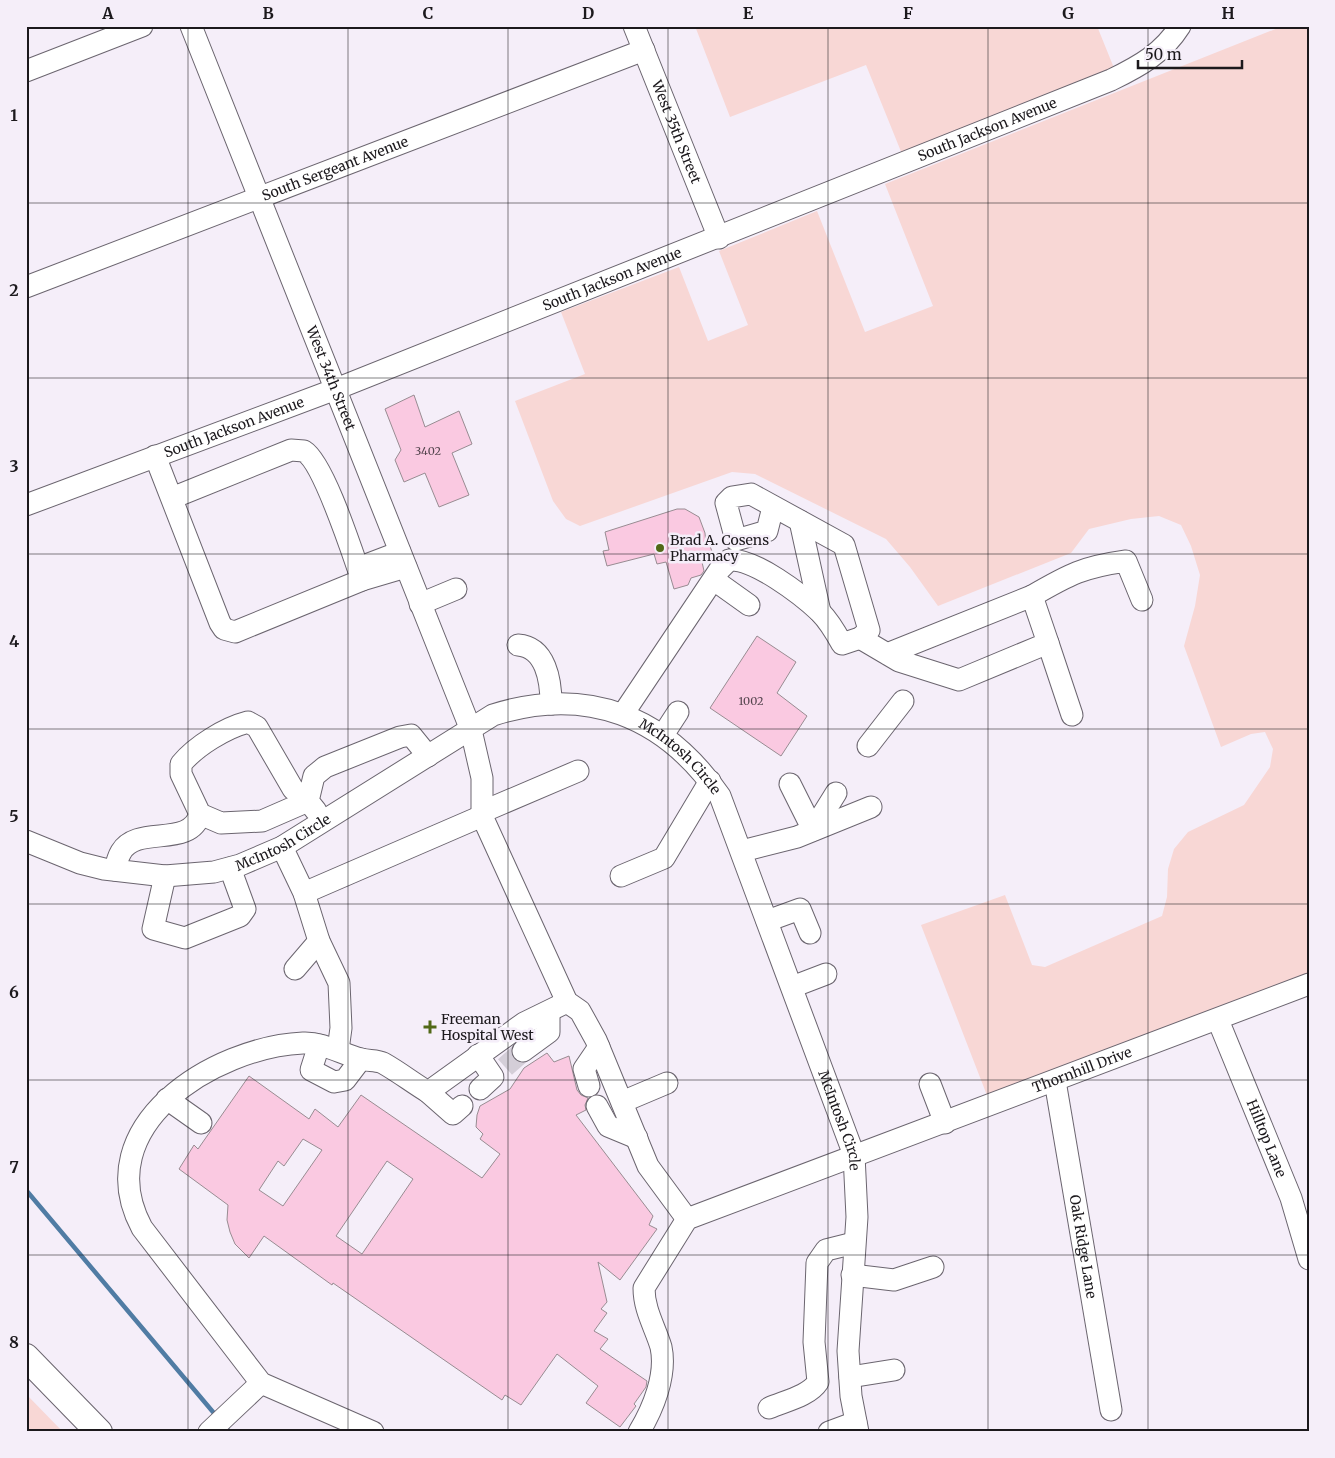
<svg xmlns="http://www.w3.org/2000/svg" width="1335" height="1458" viewBox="0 0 1335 1458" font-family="Merriweather,serif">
<rect width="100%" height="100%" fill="#f5eef9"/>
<g fill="#f8d7d5">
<path d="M695,26H1097L1116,73L904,159L866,65L730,117Z"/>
<path d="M1283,26H1309V973L988,1098L921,925L1005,895L1032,965L1045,967L1162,916L1167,897L1168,869L1174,849L1188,832L1244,805L1270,767L1273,749L1265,732L1251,734L1221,747L1184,646L1195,606L1200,575L1191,546L1181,525L1159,516L1131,519L1089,529L1071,553L938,606L910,567L886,539L755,474L732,472L580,526L566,519L553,501L515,401L585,374L561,312L679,267L708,341L748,325L719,251L817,211L865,332L933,306L885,184Z"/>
<path d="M26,1394L63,1432H26Z"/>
</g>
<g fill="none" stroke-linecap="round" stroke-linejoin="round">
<g stroke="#507ca4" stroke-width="4.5">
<path d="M26,1190L213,1412"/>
<path d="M228,1430L230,1432"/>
</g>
</g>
<g fill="#fac9e1" stroke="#988c92" fill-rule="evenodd">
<path d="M414,395L425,427L459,411L472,444L452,453L469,495L439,507L425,473L404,482L395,460L401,450L385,409Z"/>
<path d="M677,509H685L699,517L705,533L706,546H710L714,557L702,562L704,571L701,575L691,578L688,585L674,589L666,562L657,564L654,554L607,566L603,551L609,550L605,532Z"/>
<path d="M757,636L796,662L777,693L807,716L781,756L710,708Z"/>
<path d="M547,1053L554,1062L569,1056L577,1090L581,1095L588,1098L585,1105L586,1110L576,1115L653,1216L649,1225L657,1229L620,1280L598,1262L607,1302L601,1309L607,1313L594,1331L608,1339L600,1349L647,1381L646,1387L634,1404L636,1406L620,1427L586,1403L598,1386L557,1354L521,1405L505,1395L502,1400L333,1283L332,1285L264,1236L249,1258L235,1244L230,1232L227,1220L228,1205L179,1169L194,1145L198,1149L249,1076L309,1119L315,1109L338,1127L361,1095L482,1178L500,1154L480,1139L483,1134L476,1127L477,1115L480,1106L510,1089L524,1068ZM303,1139L322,1150L283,1206L259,1190L278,1161L284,1166ZM387,1161L413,1179L362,1254L336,1236Z"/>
</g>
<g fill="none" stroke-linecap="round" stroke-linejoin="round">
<path stroke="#d4ced8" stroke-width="21" stroke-dasharray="21 11" stroke-linecap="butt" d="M505,1067L523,1051"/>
<defs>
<g id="minor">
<path id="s1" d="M191,26L471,730L482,778V816L567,1002L580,1011L596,1040L648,1166L687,1219"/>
<path id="s2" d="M634,26L719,238"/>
<path d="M26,71L142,26"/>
<path id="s3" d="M26,287L644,50"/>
<path d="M155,456L220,623L224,629L235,632L362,580C353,555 324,463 304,451L291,450L172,498"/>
<path id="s4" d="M26,505L336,389L1111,80C1140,66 1163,53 1180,26"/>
<path d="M800,521L820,612"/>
<path d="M358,568L400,552"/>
<path d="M362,580L406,567"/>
<path d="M714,580L749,605"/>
<path d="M1032,596C1070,574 1083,567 1126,561L1142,600"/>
<path d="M420,604L456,589"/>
<path d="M860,638L899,661L959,680L1048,643L1032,596L887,654"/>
<path d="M1048,643L1072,715"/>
<path d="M518,645C546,647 551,681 551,704"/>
<path d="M623,714L720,569L729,560C754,558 802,595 820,612C829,621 836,633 842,644L860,638L869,630L844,545L751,494L732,497L726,503L736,540L767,531L773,507"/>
<path d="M248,722L257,727L293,789L308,801L262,821L221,823L200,814L181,774V764C196,746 225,728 248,722Z"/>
<path d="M663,735L678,712"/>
<path d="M868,746L903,701"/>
<path d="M790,784L813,830"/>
<path d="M316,811L308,801L314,776L325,767L400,737L411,735L428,756"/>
<path d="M482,812L578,771"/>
<path d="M813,830L836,793"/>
<path id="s5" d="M26,841L80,863L104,869L165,876L214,872L240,865L282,847L493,715C587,685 665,716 720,796L854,1155L857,1217L848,1351L851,1396L858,1432"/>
<path d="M282,847L304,893L319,941L339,983L341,1028L338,1050"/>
<path d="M742,851L797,837L871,807"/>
<path d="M115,870C116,865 118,857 121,852C137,824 190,849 200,814"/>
<path d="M165,876L153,929L185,938L240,916L245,909L230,868"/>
<path d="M621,876L664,858L710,781"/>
<path d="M304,893L482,816"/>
<path d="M767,921L800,909L810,933"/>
<path d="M295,969L319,941"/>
<path d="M792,987L826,974"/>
<path id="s6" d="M1218,1020L1291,1198L1309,1259"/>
<path d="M319,1045L311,1070L334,1082L345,1080L361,1059"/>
<path d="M523,1051L549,1032V1012"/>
<path d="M478,1055L493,1077L480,1089"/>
<path id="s7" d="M1055,1081L1111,1410"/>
<path d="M930,1084L945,1123"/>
<path d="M589,1086L584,1069L599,1047"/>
<path d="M428,1092L453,1114L462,1106"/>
<path d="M167,1099L201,1123"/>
<path d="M622,1102L667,1083"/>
<path d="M597,1106L608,1126L637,1138"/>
<path d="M852,1275L894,1280L933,1267"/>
<path d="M850,1377L894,1370"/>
<path d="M769,1408C785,1401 809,1396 818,1382L814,1342L817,1263L826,1250L854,1243"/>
<path d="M209,1432L261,1383"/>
<path d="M373,1432L261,1383L142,1228C87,1126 214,1047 303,1043C323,1042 342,1054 361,1059C368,1061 377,1060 383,1063C399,1072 413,1083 428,1092L524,1023L567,1002"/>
<path id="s8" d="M639,1432C653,1409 667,1375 661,1347C655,1327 644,1310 644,1288L687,1219L1309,984"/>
<path d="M829,1432L856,1422"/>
</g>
<path id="major" d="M26,1357L99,1432"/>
</defs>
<use href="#minor" stroke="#6b656f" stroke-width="23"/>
<use href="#major" stroke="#6b656f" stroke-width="28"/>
<use href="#minor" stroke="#fff" stroke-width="21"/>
<use href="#major" stroke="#fff" stroke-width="26"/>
</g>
<path fill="none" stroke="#1c191d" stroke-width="1" stroke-opacity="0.55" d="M188,26V1432M348,26V1432M508,26V1432M668,26V1432M828,26V1432M988,26V1432M1148,26V1432M26,203H1309M26,378H1309M26,554H1309M26,729H1309M26,904H1309M26,1080H1309M26,1255H1309"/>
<g fill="#516817" stroke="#f5eef9" stroke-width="2">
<circle cx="660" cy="548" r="5"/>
<path d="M427.5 1019.5h5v5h5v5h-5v5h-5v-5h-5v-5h5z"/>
</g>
<g text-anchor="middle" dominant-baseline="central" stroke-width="5" stroke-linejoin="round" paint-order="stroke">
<g font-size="11" fill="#54454e">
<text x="428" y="451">3402</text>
<text x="751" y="701">1002</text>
</g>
<g font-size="14" fill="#1c191d" stroke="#f5eef9">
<text stroke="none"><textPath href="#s4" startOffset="1032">South Jackson Avenue</textPath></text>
<text stroke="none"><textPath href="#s2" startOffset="114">West 35th Street</textPath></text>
<text stroke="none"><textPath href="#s3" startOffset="331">South Sergeant Avenue</textPath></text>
<text stroke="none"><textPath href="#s4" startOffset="628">South Jackson Avenue</textPath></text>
<text stroke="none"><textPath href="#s1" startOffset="379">West 34th Street</textPath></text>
<text stroke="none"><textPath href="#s4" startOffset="222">South Jackson Avenue</textPath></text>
<text stroke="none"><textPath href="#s5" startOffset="719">McIntosh Circle</textPath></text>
<text stroke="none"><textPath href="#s5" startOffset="269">McIntosh Circle</textPath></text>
<text stroke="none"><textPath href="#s8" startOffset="655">Thornhill Drive</textPath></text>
<text stroke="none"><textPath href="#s5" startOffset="1122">McIntosh Circle</textPath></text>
<text stroke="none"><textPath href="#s6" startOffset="128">Hilltop Lane</textPath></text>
<text stroke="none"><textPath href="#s7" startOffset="168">Oak Ridge Lane</textPath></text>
</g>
<g font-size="14" fill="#1c191d" stroke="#f5eef9" text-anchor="start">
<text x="670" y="540">Brad A. Cosens<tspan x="670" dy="16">Pharmacy</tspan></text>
<text x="441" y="1019">Freeman<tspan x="441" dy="16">Hospital West</tspan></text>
</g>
</g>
<rect width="1335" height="1458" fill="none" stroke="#f5eef9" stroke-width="55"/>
<path d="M1138 60v8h104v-8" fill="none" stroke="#1c191d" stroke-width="2.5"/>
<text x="1145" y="60" font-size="15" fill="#1c191d" stroke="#f5eef9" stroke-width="4" paint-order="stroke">50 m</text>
<rect x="28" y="28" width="1280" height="1402" fill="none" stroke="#1c191d" stroke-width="2"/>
<g font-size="16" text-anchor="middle" font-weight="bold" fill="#1c191d">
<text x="108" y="19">A</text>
<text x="268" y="19">B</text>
<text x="428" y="19">C</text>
<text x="588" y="19">D</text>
<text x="748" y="19">E</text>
<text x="908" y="19">F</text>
<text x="1068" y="19">G</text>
<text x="1228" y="19">H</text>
<text x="14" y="121">1</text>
<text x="14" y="296">2</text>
<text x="14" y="472">3</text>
<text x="14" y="647">4</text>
<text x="14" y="822">5</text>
<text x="14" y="998">6</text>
<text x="14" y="1173">7</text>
<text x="14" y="1348">8</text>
</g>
</svg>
